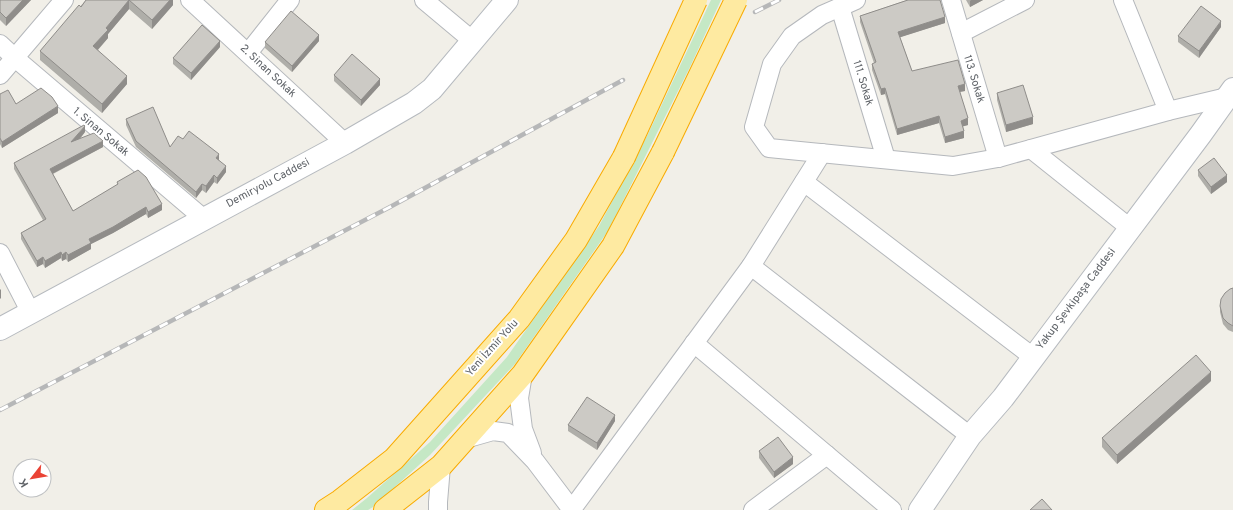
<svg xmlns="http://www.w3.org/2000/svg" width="1233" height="510" viewBox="0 0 1233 510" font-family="Overpass,sans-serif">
<rect width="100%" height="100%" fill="#f1efe8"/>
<path fill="#c5e8c5" d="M711,0H721L690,67L608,231L515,364L430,455L373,507L368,510H352L367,498L430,442L507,357L599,226L648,134Z"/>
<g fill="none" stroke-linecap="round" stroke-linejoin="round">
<defs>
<g id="minor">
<path d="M190,0L345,143"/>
<path d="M424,0L473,41"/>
<path d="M856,0L822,15L792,36L772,64L754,127L769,148L953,166L998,158L1168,111L1227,97"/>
<path d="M951,0L998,158"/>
<path d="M1123,0L1168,111"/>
<path d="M840,7L886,159"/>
<path d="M961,33L1025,0"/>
<path d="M0,44L15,58L203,218"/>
<path d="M248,53L290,0"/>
<path d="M0,75L64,0"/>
<path d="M1031,149L1130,228"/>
<path d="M804,182L1033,357"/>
<path d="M0,253L31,313"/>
<path d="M751,266L970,436"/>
<path d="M694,343L892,510"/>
<path d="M523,374L519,398L523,429L532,453"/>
<path d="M465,439L493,431L508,433L535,461L572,510"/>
<path d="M572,509L751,266L822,153"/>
<path d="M438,510V502L441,466"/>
<path d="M753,510L827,455"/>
</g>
<g id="secondary">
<path d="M0,329L345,143L414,103L432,89L507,0"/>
<path d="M920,510L970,436L1003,398L1201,134L1233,89"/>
</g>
<g id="trunk">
<path d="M326,510L340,501L394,459L519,319L576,240L624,157"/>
<path d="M385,510L441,466L523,374L613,246L663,152"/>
</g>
</defs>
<use href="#minor" stroke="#b5b8bc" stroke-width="20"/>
<use href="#secondary" stroke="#b6babf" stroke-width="24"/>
<use href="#trunk" stroke="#f9ab00" stroke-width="24"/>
<use href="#minor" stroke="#fff" stroke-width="18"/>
<use href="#secondary" stroke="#fff" stroke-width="22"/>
<use href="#trunk" stroke="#feeaa1" stroke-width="22"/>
<defs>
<g id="rail">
<path d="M755,12L779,0"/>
<path d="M0,410L390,207L623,80"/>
</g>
</defs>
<use href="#rail" stroke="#b6b7b8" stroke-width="4.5"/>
<use href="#rail" stroke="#fff" stroke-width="3" stroke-dasharray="9" stroke-linecap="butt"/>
<defs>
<g id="trunk-bridge">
<path d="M663,152L736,0"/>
<path d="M624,157L696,0"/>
</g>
</defs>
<use href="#trunk-bridge" stroke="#f9ab00" stroke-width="24" stroke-linecap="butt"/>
<use href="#trunk-bridge" stroke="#feeaa1" stroke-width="22"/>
</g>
<g fill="#afaea9">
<path d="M0,0H31L6,26L0,20Z"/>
<path d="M86,0H173V5L152,29L129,9L108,34V38L98,50L127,84L102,113L40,60V51Z"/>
<path d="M907,0H940L945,23L900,37L912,71L965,91L960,92L968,125L963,126L964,138L945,143L939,123L897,135L885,94L881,95L872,70V64L874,63L860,22V16Z"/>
<path d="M966,0H983L970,7Z"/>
<path d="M1221,27L1199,58L1178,42V36Z"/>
<path d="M319,41L292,72L265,48V42Z"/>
<path d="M220,47L191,80L173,64V58Z"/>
<path d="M334,75L380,85L361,106L334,81Z"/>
<path d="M997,93L1033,124L1006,132L997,100Z"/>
<path d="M0,94L16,104L58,113L2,148L0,144Z"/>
<path d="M126,119L170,147L183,139L219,160L226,172L217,184L214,182L206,193L202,190L196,198L136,147L126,125Z"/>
<path d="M85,132L80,139L103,147L53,174L73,211L117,185V182L162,210L148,218L146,214L113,233L91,244V249L68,262L66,259L62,261L61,258L45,268L43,264L37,267L21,239V233L43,220L14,169V163Z"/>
<path d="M1198,170L1227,182L1211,194L1198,176Z"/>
<path d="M1233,288V332L1228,330L1223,324L1220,312V306Z"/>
<path d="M1211,381L1117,464L1102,447V438Z"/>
<path d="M615,421L597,450L568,431V425Z"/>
<path d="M759,451L793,464L774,478L759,458Z"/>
</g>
<g fill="#8f8d8a">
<path d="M23,0H31L6,26V18Z"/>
<path d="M129,0V9L108,34V38L93,55V46L106,28Z"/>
<path d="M170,0H173V5L152,29V20Z"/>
<path d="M971,0H983L970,7V1Z"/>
<path d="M945,17V23L898,38V32Z"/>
<path d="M1221,21V27L1199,58V51Z"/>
<path d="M319,35V41L292,72V66Z"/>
<path d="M220,41V47L191,80V73Z"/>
<path d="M127,76V84L102,113V104Z"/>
<path d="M380,79V85L361,106V100Z"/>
<path d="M965,84V91L958,92V86Z"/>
<path d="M885,88V94L881,95V89Z"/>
<path d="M58,106V113L2,148V142Z"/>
<path d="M939,116V123L897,135V129Z"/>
<path d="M1033,117V124L1006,132V125Z"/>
<path d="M968,118V125L961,127V121Z"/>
<path d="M85,126V132L71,149V142Z"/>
<path d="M964,131V138L945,143V137Z"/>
<path d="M103,141V147L50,175V169Z"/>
<path d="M219,154V161L216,158Z"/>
<path d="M226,166V172L217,184V178Z"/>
<path d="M214,175V182L206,193V186Z"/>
<path d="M1227,175V182L1211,194V187Z"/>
<path d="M202,184V190L196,198V192Z"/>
<path d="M162,204V210L148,218V212Z"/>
<path d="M146,207V214L113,233L91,244V249L68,262V255L89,239Z"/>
<path d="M61,252V258L45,268V261Z"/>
<path d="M66,252V259L62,261V255Z"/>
<path d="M43,257V264L37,267V261Z"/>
<path d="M1,289V298L0,299V290Z"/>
<path d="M1211,372V381L1117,464V455Z"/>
<path d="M615,415V421L597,450V443Z"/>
<path d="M793,457V464L774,478V472Z"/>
</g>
<g fill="#cccac5" stroke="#8f8d8a">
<path d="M0,0H23L6,18L0,12Z"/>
<path d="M86,0H170L152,20L129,0L106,28L108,30L93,46L127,76L102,104L40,51L79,5L81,7Z"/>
<path d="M908,0H940L945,17L898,32L912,71L958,60L965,84L958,86L968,118L961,121L964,131L945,137L939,116L897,129L885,88L881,89L872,64L876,62L860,16Z"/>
<path d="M1201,6L1221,21L1199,51L1178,36Z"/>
<path d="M291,11L319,35L292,66L265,42Z"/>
<path d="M202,25L220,41L191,73L173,58Z"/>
<path d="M352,54L380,79L361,100L334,75Z"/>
<path d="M1023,85L1033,117L1006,125L997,93Z"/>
<path d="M41,88L52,97L58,106L2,142L0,138V94L8,90L16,104Z"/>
<path d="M153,107L170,147L178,136L183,139L189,131L219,154L216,158L226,166L217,178L214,175L206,186L202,184L196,192L136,141L126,119Z"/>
<path d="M84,125L85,126L71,142L94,133L103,141L50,169L73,211L118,184L117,182L138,170L146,177L162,204L148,212L146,207L113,227L89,239L91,243L68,255L66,252L62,255L61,252L45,261L43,257L37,261L21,233L46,219L14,163Z"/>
<path d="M1214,158L1227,175L1211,187L1198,170Z"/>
<path d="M1233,288V326L1228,323L1223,318L1220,306L1221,299L1225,293L1230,289Z"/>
<path d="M1196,355L1211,372L1117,455L1102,438Z"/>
<path d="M587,397L615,415L597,443L568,425Z"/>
<path d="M778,437L793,457L774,472L759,451Z"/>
<path d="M1042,499L1052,510H1030Z"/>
</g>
<g text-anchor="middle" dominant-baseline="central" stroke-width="4" stroke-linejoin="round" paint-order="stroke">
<g font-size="11" fill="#5f6368" stroke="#fff">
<text transform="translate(268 71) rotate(43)">2. Sinan Sokak</text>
<text transform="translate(974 79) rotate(73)">113. Sokak</text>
<text transform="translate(863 83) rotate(73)">111. Sokak</text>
<text transform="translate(101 132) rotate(40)">1. Sinan Sokak</text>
<text transform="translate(268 183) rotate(-28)">Demiryolu Caddesi</text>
<text transform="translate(1076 299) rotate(-53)">Yakup Şevkipaşa Caddesi</text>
<text transform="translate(492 348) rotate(-48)">Yeni İzmir Yolu</text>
</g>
</g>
<g transform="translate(32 478) rotate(239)"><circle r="19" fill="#ffffff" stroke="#bfc1c3"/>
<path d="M0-3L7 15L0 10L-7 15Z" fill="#ea4335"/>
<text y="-6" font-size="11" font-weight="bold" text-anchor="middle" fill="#5f6368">K</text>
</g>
</svg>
